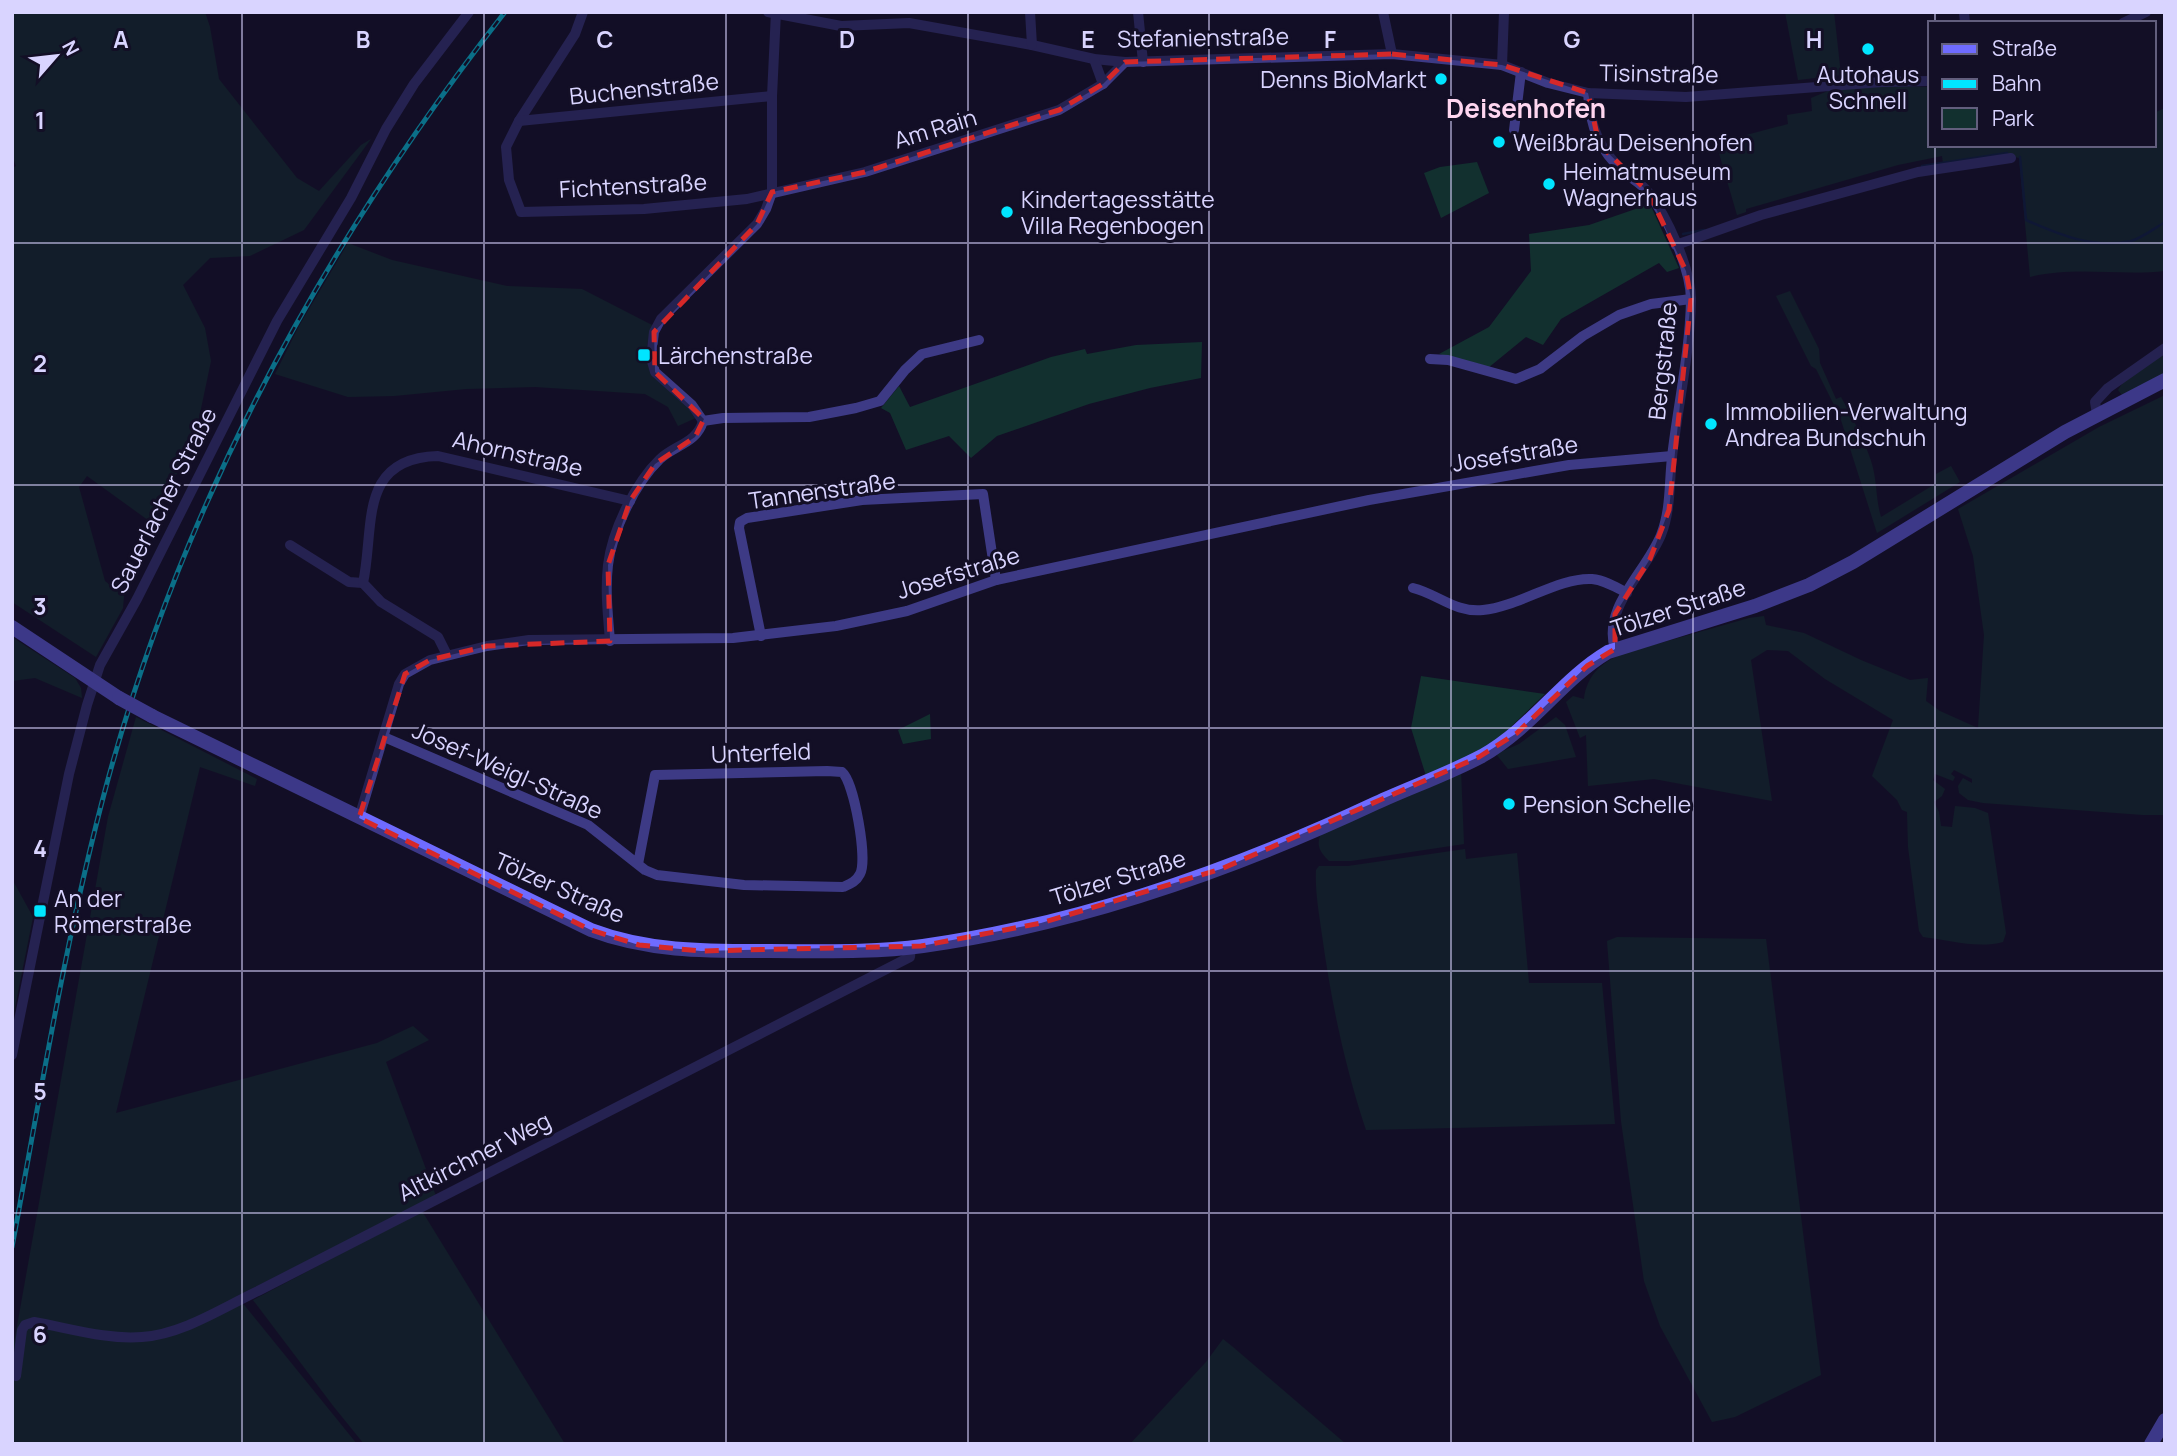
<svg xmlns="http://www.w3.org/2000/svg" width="2177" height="1456" viewBox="0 0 2177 1456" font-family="Manrope,sans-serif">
<rect width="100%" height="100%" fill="#130f26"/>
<g fill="#12302f">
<path d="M12,12H205L210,27L219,79L297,178L319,191L361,145L371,139L304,230L250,256L210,258L183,285L205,328L211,361L195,437L152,523L87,476L79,487L105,581L124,596L123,608L96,657L12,602V168L16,166L12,156Z"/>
<path d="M1785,12H1834L1841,75L1798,80Z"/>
<path d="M1882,86L1930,87V145H2154V113L2165,108V271C2120,276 2074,266 2030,277L2019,158L2007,155L1943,163L1942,156L1898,165L1746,209V212L1737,215L1716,143L1788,124L1787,115L1812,111L1811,98L1828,91Z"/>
<path d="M1477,162L1489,193L1441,218L1424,173L1440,167Z"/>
<path d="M1650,204L1679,268L1667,272L1659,263L1561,319L1543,345L1526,337L1488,368L1439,354L1489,327L1531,271L1529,234L1589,225Z"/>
<path d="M348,243L392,260L507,286L582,289L652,325L647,345V360L698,417L678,426L668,407L645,394L535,387L466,389L394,396L348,397L275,374L299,326Z"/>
<path d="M1790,291L1819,349L1820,363L1836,399L1841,397C1851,415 1869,449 1873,468C1877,485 1876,500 1881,517L1935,484L1936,474L1951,466L1960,482L1877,533L1840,417L1816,369L1811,366L1776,296Z"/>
<path d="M1202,342L1201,378L1150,388L1089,404L997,436L971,458L949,436L906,450L890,413L881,408L899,386L910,407L1051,357L1085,349L1087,354L1136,345Z"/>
<path d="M2165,353V375L2122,395L2118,390L2125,379Z"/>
<path d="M2165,395V815H2143L1983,803L1968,800L1959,793L1958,786L1963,778L1972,783V779L1954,770L1951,774L1955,777L1953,781L1935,774L1933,780L1945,789L1942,796L1934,802L1939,812L1941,826L1952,827L1955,806L1975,808L1988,813L2006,933L2003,942C1978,949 1948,940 1923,937L1919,931L1908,847L1907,812L1902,810L1897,800L1872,776L1893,720L1825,679L1788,651L1767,650L1751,660L1772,801L1654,779L1588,786L1586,735L1580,738L1566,702L1573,696L1584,699C1590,654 1635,651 1671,640C1697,633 1723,625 1749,618L1764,616L1766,625L1804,633L1861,660L1910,680L1928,678L1926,701L1940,711L1978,728L1984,635L1973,556L1958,509L2099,427Z"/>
<path d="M12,637L75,678L81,688L82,698L35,678L12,681Z"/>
<path d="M1421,676L1545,694L1493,744L1426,776L1411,728Z"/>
<path d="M930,714L931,739L903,744L898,730Z"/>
<path d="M136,717L257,779L255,786L200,767L116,1113L377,1043L413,1026L429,1040L386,1062L436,1196L237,1296L357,1444H12V1354L108,817Z"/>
<path d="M1556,717L1565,725L1576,757L1508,769L1496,754L1519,744Z"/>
<path d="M1461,771L1464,844L1351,861H1329C1320,852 1315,845 1322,832Z"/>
<path d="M1465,849L1466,859L1517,853L1529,983H1602L1615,1124L1366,1130C1345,1067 1331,1001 1322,935C1319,913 1315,892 1316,870L1319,866H1348Z"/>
<path d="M12,879L33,917L12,1022Z"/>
<path d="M1617,937L1766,939L1821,1375L1735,1417L1712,1422L1660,1326L1644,1281L1621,1121L1607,941Z"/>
<path d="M422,1211L565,1444H364L334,1407L253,1300Z"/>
<path d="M1223,1339L1233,1347L1346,1444H1130L1206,1362Z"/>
</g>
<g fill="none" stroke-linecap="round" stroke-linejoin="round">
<g stroke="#0c2248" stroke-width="2.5">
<path d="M2020,157L2026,220C2060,235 2093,249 2131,241C2142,238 2155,228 2165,222"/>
<path d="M1922,166L2007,153"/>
<path d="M1683,234L1704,230"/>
</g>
<g stroke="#3d3a85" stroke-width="10">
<path d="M583,12L575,34L519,121L506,147L509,180L521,212L644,209L747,199L865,172L1059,110L1103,84L1125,62"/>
<path d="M768,12L841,26L909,23L1032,45L1094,59L1125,62L1392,54L1502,65L1548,83L1588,93L1686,97L1882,82L1930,81"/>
<path d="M1030,12L1032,45"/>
<path d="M1138,12L1143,62"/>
<path d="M1383,12L1392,54"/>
<path d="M1964,12L1965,23"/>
<path d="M2123,23L2146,12"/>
<path d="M1094,59L1103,84"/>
<path d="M1502,65L1504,12"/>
<path d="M1588,93C1590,126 1599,150 1624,172C1632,179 1642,184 1648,192C1667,216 1691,269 1691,300C1690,352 1678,405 1672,457C1669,484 1671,510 1661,535C1646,572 1602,607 1615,649"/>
<path d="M519,121L772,96"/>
<path d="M1514,130L1521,72"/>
<path d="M1676,245L1761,215L1918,172L2011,158"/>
<path d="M1430,359L1448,360L1516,379L1540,369L1583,336L1619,315L1651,304L1691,299"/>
<path d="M2097,414L2095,402L2108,388L2165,348"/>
<path d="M703,421L692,405L655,372L651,358L654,332L661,319L757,224L766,209L772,192V96L776,12"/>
<path d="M703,421L723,418L809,417L856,408L880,401L905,370L922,354L979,340"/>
<path d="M290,545L349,582L363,583"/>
<path d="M1413,588C1438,594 1455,613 1483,610C1518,607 1559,577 1592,579C1604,580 1616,587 1627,593"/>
<path d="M761,636L739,528L740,522L747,518L862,500L983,494L996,580"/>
<path d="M610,641C608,616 605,590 608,565C612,531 635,483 660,459C675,445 697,443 703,421"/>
<path d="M447,655L438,637L381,602L363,583C375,528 357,458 438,456L630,501"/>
<path d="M384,737L588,825L645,870L657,875L744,885L843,887C850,884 856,882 860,874C868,860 854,782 842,772L827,771L655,775L638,864"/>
<path d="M359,818L399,684L405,674L430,660L487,646L529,640L733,638L836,626L907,611L996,580L1369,500L1569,465L1672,456"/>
<path d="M12,1055L69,774L87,705L100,665L137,599L277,321L351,198L386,129L414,84L469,12"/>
<path d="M16,1376L22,1330L25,1325L34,1322C69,1328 107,1340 142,1337C183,1334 222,1308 258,1291L910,957L911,947"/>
</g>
<g stroke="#6f6bff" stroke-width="14">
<path d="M12,627L119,698"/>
<path d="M152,716L591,930C649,952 708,951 769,951C820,951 872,953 923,946C1080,924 1233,870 1376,803C1411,787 1448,774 1482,756C1533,727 1561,680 1608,652L1755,606L1809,585L1853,562L2065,432L2165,380"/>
<path d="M2151,1444L2165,1420"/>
</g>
<defs>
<path id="rail" d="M12,1247C41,1092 66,935 107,783C184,500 325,242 505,12"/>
</defs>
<use href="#rail" stroke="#00e5ff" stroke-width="5"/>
<use href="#rail" stroke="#130f26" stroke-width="2.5" stroke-dasharray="8" stroke-linecap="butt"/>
<path stroke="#6f6bff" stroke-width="14" d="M119,698L152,716"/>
</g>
<path d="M0 0H2177V1456H0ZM1392,54L1502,65L1588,93L1599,144L1648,192L1686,271L1691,299L1669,510L1650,559L1615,614V649L1587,666L1517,733L1479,757L1221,869L1041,923L921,946L701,951L639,945L591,930L359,818L405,674L430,660L487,646L610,641L608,565L630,501L655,464L695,437L704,419L655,372L654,332L757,224L772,192L865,172L1059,110L1103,84L1125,62Z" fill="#130f26" fill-opacity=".55" fill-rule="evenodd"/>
<path fill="none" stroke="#d62828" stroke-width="5" stroke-dasharray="14 9" stroke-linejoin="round" d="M1392,54L1502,65L1588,93L1599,144L1648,192L1686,271L1691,299L1669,510L1650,559L1615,614V649L1587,666L1517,733L1479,757L1221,869L1041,923L921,946L701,951L639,945L591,930L359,818L405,674L430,660L487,646L610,641L608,565L630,501L655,464L695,437L704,419L655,372L654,332L757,224L772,192L865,172L1059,110L1103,84L1125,62Z"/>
<path fill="none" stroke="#d9d4ff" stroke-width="2" stroke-opacity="0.55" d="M242,12V1444M484,12V1444M726,12V1444M968,12V1444M1209,12V1444M1451,12V1444M1693,12V1444M1935,12V23M1935,145V1444M12,243H2165M12,485H2165M12,728H2165M12,971H2165M12,1213H2165"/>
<g fill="#00e5ff" stroke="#130f26" stroke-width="2.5">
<circle cx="1868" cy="49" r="7"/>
<circle cx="1441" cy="79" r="7"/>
<circle cx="1499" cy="142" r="7"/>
<circle cx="1549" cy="184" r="7"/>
<circle cx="1007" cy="212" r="7"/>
<rect x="637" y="348" width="14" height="14" rx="3.5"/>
<circle cx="1711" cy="424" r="7"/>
<circle cx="1509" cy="804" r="7"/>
<rect x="33" y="904" width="14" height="14" rx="3.5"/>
</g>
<g text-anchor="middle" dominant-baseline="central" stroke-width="6" stroke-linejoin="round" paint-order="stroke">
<g font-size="23" fill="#d9d4ff" stroke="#130f26">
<text transform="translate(1203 37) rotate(-1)">Stefanienstraße</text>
<text transform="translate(1659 73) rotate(1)">Tisinstraße</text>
<text transform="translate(644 88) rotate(-6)">Buchenstraße</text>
<text transform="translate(935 128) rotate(-17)">Am Rain</text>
<text transform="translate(633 185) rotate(-3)">Fichtenstraße</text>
<text transform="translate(1662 361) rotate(-84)">Bergstraße</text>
<text transform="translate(518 453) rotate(13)">Ahornstraße</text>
<text transform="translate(1515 453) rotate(-9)">Josefstraße</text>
<text transform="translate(822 490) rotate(-8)">Tannenstraße</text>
<text transform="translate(163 500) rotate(-63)">Sauerlacher Straße</text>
<text transform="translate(958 572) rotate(-17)">Josefstraße</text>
<text transform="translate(1678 607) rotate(-18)">Tölzer Straße</text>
<text transform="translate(761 752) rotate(-2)">Unterfeld</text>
<text transform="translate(508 770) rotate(24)">Josef-Weigl-Straße</text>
<text transform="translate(1118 877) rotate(-17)">Tölzer Straße</text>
<text transform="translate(560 887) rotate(24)">Tölzer Straße</text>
<text transform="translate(474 1156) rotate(-27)">Altkirchner Weg</text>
</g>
<g font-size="23" fill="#d9d4ff" stroke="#130f26" text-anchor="start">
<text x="1868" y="74" text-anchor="middle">Autohaus<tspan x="1868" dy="26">Schnell</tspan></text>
<text x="1427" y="79" text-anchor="end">Denns BioMarkt</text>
<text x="1513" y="142">Weißbräu Deisenhofen</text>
<text x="1563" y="171">Heimatmuseum<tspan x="1563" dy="26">Wagnerhaus</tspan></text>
<text x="1021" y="199">Kindertagesstätte<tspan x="1021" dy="26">Villa Regenbogen</tspan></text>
<text x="658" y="355">Lärchenstraße</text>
<text x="1725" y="411">Immobilien-Verwaltung<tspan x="1725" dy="26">Andrea Bundschuh</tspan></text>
<text x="1523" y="804">Pension Schelle</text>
<text x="54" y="898">An der<tspan x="54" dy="26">Römerstraße</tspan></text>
</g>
<g font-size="26" font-weight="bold" fill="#ffd6f0" stroke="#130f26">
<text x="1526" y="108">Deisenhofen</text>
</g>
</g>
<g font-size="23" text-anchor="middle" font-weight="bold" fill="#d9d4ff" stroke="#130f26" stroke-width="6" stroke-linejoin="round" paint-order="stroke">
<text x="121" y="48">A</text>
<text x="363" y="48">B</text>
<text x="605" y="48">C</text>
<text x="847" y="48">D</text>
<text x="1088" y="48">E</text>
<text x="1330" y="48">F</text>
<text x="1572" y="48">G</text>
<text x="1814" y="48">H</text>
<text x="40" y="129">1</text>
<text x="40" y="372">2</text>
<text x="40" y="615">3</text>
<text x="40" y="857">4</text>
<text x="40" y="1100">5</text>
<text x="40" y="1343">6</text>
</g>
<rect width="2177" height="1456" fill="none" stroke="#d9d4ff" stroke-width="28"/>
<rect x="1928" y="21" width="228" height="126" fill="#130f26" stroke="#625e7d" stroke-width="2"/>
<rect x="1942" y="44" width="35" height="10" fill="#6f6bff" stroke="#625e7d" stroke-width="2"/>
<text x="1992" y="56" font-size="21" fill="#d9d4ff">Straße</text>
<rect x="1942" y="79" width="35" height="10" fill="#00e5ff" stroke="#625e7d" stroke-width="2"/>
<text x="1992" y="91" font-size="21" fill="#d9d4ff">Bahn</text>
<rect x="1942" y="108" width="35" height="21" fill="#12302f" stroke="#625e7d" stroke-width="2"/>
<text x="1992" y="126" font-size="21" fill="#d9d4ff">Park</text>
<g transform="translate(56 56) rotate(62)" stroke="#130f26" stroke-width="5" paint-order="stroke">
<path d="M0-5L12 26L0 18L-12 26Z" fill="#d9d4ff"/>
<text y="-10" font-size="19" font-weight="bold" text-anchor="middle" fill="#d9d4ff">N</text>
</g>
</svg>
